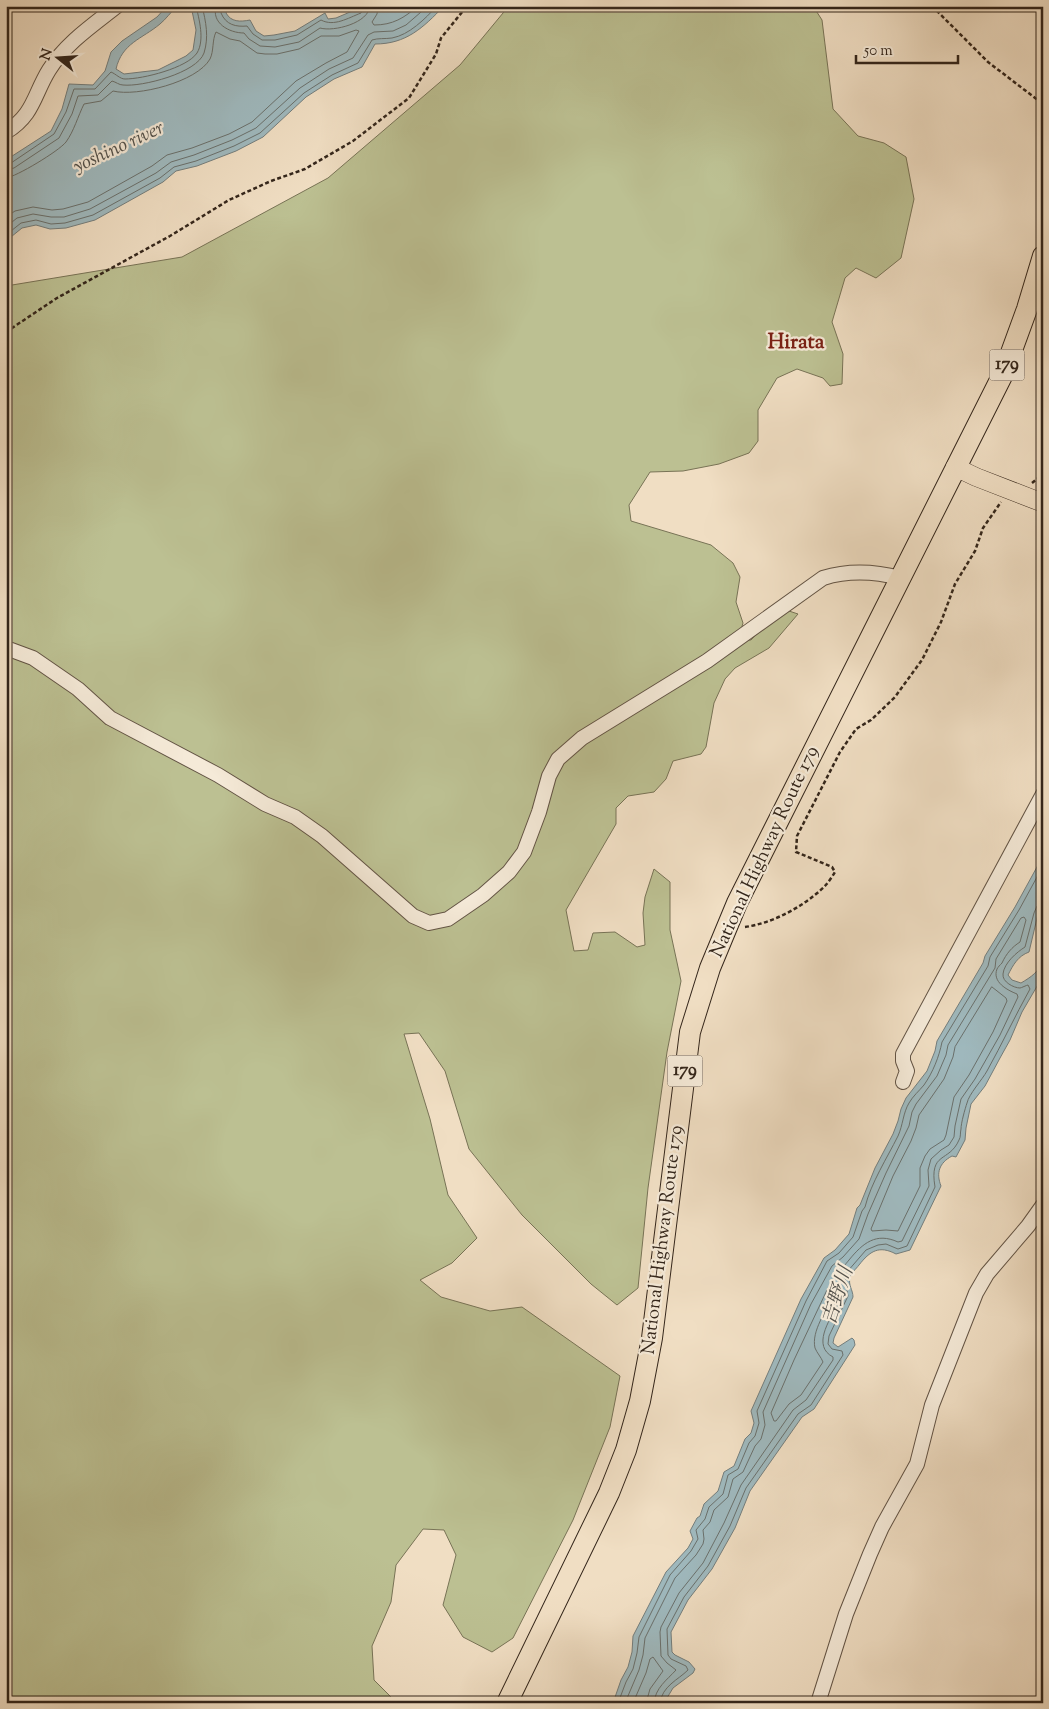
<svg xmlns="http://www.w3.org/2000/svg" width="1049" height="1709" viewBox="0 0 1049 1709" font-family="'Sorts Mill Goudy','Noto Serif JP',serif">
<rect width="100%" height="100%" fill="#f0dec3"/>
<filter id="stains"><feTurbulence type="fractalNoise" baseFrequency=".004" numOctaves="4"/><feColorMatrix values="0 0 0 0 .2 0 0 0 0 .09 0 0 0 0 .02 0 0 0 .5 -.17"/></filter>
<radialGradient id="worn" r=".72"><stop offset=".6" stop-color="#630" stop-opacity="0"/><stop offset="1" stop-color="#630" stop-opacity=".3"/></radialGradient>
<path fill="#bcc092" stroke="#787356" d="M510,6H813L822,20L833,109L858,136L884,143L906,157L914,199L901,258L876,278L856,268L845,278L832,322L843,354L842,384L830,386L823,378L797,369L777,378L758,410V441L749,453L719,464L683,471L650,472L629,505L631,521L711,545L733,563L740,577L736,602L743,623L738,640H751L764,626L786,610L798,614L769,648L735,668L725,679L714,703L706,747L701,754L673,761L666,779L654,792L628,796L616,808V824L566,910L574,951L588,950L593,933L615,932L637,947L645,945L643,913L645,897L654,869L670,882V930L681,981L667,1052L648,1188L638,1288L617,1305L591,1284L522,1215L469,1149L445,1071L419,1033L404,1034L430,1119L448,1195L477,1238L452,1263L420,1280L441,1297L490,1311L522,1307L620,1376L610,1427L573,1520L513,1638L492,1652L463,1637L443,1605L456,1555L444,1530L423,1529L396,1565L391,1602L372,1646L374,1680L395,1701V1703H6V286L182,257L328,178L460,65L508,7Z"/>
<g fill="#9fb9be" stroke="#747e7d">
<path d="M167,6H177C171,12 166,19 160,24C142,39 122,43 116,69L124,74L158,70L186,56L193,50L196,30L191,6H228L226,13C231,22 240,22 250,20L256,31L264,36L274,35L295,31L325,13L328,19L336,18L364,6H444C423,28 406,44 375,44L362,67L334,79L306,97L263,137L236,151L197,166L176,171L163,182L95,220L66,228L50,229L36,225L22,228L6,241V160L51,131L62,109L69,84L93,85L105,71L111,52L122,41L157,17Z"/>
<path d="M1043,856V905L1038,914L1029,952C1018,956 1013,965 1008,975L1012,980L1021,983C1031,977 1039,972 1043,960V976L1022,1012L1010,1040L1000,1058L985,1086L971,1104L966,1128L965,1140L956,1157L952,1156C939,1163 936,1173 941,1186L910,1250L896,1254C879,1245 870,1251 859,1265C856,1269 851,1273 850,1278C848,1285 853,1290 853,1297L834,1338L833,1343L838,1347L852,1338L854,1340L855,1345L814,1409L802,1417L750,1491L735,1528L712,1569L688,1600L671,1632L672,1652L675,1655L689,1662L695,1669L693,1673L673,1688L664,1703H613L621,1680L628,1667L632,1652L633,1636L666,1572L688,1548L693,1539L690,1531L697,1518L700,1516L704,1504L718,1491L724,1472L734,1466L745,1439L751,1433L754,1423L751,1411L801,1299L824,1258L835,1250L849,1234L857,1208L860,1205L875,1168L893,1134L898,1121L901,1109L906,1098L927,1071L935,1051L937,1041L983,963L985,956L1015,907Z"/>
</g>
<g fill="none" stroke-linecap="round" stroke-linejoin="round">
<g stroke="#6a706c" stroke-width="1">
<path d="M216,6C211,23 229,33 244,33L249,39L260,46L275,47L299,42L320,28C334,32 369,23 370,6"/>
<path d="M222,6L221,13C226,25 236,27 247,26L253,34L262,40H275L297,35L321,20C334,27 348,18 361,13L364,6"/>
<path d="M378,6L377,14L372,22L374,25C393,25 404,18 418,6"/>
<path d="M6,164L11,163L54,134L66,112L74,89H95L111,72C116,74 120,79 125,79C143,79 187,68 197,53C205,40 199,19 196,6"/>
<path d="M6,170L14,168L59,138L72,114L78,96L98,95L112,81C116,82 119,85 123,85C142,87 197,73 204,53C209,37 206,22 202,6"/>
<path d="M6,178C16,177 59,151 66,142C74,131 78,116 84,104L101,101L113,91C137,97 197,82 210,59C214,51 212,40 216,32L230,39L240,41L257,53L265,54H277L299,49L321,36H339L356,30L359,31L347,52L326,63L296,81L252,122L229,134L192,148L167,155L152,166L88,202L63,209L52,210L33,207L15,211L6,217"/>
<path d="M6,227L17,218L33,214L51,217H64L90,209L156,173L171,162L194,155L232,140L256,128L300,88L329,69L353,58L368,35L374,32L393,31L406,25L428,6"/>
<path d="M6,235L21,223L36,220L51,224L65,223L93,215L160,178L174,167L196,161L234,146L260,133L304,93L332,75L358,63L372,40C378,38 385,39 392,38C409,35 425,19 437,6"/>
<path d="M992,987L1006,998L1007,1001L993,1032L969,1075L954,1097L946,1135L944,1140L930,1149L925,1156L920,1168V1186L898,1231L886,1230L872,1231L871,1229L893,1176L911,1141L916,1128L919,1115L944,1079L953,1057L955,1047Z"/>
<path d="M830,1289L833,1296C827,1310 811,1331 815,1348C817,1353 821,1357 823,1362L801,1395L789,1404L776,1421H774L771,1413L794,1360L827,1290Z"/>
<path d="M618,1703L626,1682L633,1669L637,1653L639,1637L670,1575L691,1551L698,1539L696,1530L705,1519L709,1507L723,1494L728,1475L738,1469L749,1443L755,1436L759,1423L757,1411L806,1301L827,1261L839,1253L853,1237L862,1211L865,1207C871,1183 887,1158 898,1136C903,1125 903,1113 909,1103C913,1096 919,1091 924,1085C933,1072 939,1057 942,1042L988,966L990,957L1019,910L1043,866"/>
<path d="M625,1703L639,1670L643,1655L645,1638L675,1578L696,1555L703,1544L704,1539L703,1530L710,1522L714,1510L728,1497L733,1479L743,1472L755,1446L761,1439L765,1425L763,1412L811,1304L832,1266L843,1257L859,1239L868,1214L886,1173L909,1126L912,1112L916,1104L937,1076L946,1055L948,1045L995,968L996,959L1021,918L1024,917L1026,920L1020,942C1012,947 1006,954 1002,963C1000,965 998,967 997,969C992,982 1007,990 1017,994L1018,997L1000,1035L975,1079L961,1099L955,1126L954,1137L949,1145L941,1150L931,1159L928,1170L929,1186L902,1241L898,1242C876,1232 863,1243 849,1260C845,1265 840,1270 839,1276C837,1284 842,1289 842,1295C841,1298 838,1303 837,1306C829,1321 812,1346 833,1357V1360L806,1400L793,1410L741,1485L724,1523L703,1563L679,1593L661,1627L660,1632L661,1656L667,1663L676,1670C667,1680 655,1688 654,1703"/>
<path d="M633,1703L646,1673L650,1659L653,1657L663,1671L650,1689L646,1703"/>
<path d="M660,1703C662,1686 678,1680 688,1670L686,1666L671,1659L668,1655L667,1629L684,1597L708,1566L730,1526L746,1488L798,1414L811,1405L843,1355L842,1351L832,1349L828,1344L829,1336L848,1296L845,1280L847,1272L866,1250L878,1245L886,1244L898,1249L907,1246L935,1187C929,1151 949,1163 959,1140C961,1137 960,1133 961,1129C961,1123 965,1109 967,1103C969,1094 982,1080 987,1071C1002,1044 1015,1016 1030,989L1028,985C1027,985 1021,988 1020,988C1014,988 1002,982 1003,974C1004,963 1017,952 1025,947L1034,913L1037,906L1043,904"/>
</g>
<defs>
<g id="minor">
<path d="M6,132C34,115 34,94 49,70C66,43 93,25 117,6"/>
<path d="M6,648L33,658L78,689L110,718L218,775L265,804L295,817L322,836L413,916L429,923L448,919L483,895L509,872L524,852L539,812L549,776L558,759L582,738L707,661L823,578C849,570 873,571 900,578"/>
<path d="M903,1082L907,1071L903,1061V1054L1043,794"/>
<path d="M818,1703L846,1614L870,1554L882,1527L917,1464L932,1405L976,1293L987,1274L1028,1226L1043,1205"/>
</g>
<path id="major" d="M955,467L976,477L1043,503"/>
<path id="highway" d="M507,1703L609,1493L626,1450L640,1401L652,1338L690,1032L710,968L737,903L1004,372L1027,309L1043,256"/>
</defs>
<use href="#minor" stroke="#635445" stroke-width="16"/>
<use href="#major" stroke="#34261b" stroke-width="19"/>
<use href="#highway" stroke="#34261b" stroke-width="22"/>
<g stroke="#34261b" stroke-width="2.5" stroke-dasharray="4 2.5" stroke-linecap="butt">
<path d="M932,6L988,62L1043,104"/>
<path d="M6,332L57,298L170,236L229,200L271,181L305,169L353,141L409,98L436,54L441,38L467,6"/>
<path d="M1032,483L1043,474"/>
<path d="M745,927C773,923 803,907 824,887C828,883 832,877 835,872L832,867L796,852L797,836L840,752L856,729L871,720L895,697L922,660L941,622L955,584L975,551L983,528L1001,502"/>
</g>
<use href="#minor" stroke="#f5ead8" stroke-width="14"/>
<use href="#major" stroke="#f0dec3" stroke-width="18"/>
<use href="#highway" stroke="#f0dec3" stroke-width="20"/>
</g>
<g text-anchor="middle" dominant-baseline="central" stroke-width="4.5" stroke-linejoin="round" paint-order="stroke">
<g fill="#f5ead8" stroke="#6e6154" stroke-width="1">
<rect x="989.5" y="349.5" width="35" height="31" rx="4"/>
<rect x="667.5" y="1055.5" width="35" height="31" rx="4"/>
</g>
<g font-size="18" font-weight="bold" fill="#34261b">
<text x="1007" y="365">179</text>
<text x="685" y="1071">179</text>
</g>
<g font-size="19" fill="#34261b" stroke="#f5ead8">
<text transform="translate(765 852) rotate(-65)">National Highway Route 179</text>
<text transform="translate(663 1240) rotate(-83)">National Highway Route 179</text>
</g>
<g font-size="20" font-style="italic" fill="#54524c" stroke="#f5ead8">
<text transform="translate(119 148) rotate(-25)">yoshino river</text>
<text transform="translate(839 1296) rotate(-72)">吉野川</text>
</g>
<g font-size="21" font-weight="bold" fill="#7a1f14" stroke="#f5ead8">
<text x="796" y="343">Hirata</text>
</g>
</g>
<rect width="1049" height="1709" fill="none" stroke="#f0dec3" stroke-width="25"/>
<rect x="8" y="8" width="1034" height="1694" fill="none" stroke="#34261b" stroke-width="2.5"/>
<rect x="12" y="12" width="1024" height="1684" fill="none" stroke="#34261b"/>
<g transform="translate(58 58) rotate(287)" stroke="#f5ead8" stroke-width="4" paint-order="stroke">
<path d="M0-4L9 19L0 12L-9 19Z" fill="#34261b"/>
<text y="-8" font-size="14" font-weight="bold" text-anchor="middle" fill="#34261b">N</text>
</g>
<path d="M856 55v8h102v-8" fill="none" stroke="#34261b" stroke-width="2.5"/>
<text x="864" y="55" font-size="15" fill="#34261b" stroke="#f5ead8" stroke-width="4" paint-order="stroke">50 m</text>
<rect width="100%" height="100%" filter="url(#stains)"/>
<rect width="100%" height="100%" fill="url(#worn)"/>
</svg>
